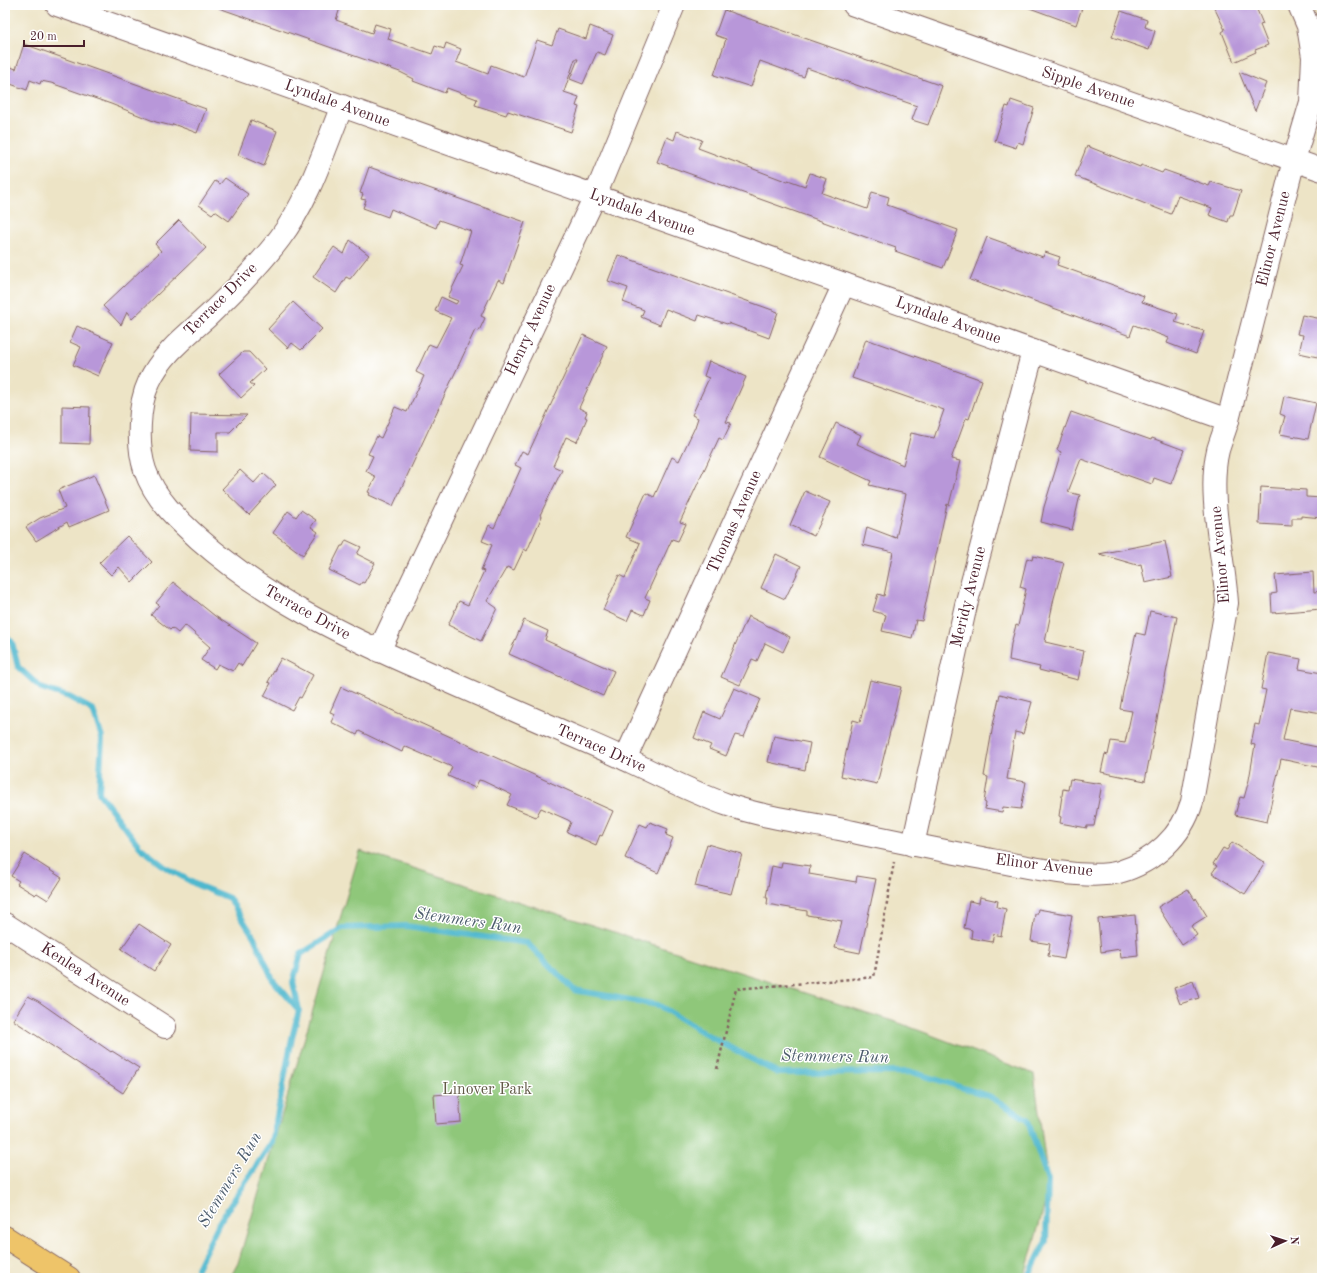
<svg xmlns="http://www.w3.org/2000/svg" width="1327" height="1283" viewBox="0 0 1327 1283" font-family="'Old Standard TT',serif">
<rect width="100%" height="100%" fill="#fff"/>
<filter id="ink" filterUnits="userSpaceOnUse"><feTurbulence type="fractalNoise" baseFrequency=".025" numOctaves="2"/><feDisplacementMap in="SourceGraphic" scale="8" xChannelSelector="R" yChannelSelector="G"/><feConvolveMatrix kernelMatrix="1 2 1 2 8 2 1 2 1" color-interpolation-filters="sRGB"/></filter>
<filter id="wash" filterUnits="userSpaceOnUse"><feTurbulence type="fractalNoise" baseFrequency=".012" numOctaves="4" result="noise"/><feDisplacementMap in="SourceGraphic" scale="16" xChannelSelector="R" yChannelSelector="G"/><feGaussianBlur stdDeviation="0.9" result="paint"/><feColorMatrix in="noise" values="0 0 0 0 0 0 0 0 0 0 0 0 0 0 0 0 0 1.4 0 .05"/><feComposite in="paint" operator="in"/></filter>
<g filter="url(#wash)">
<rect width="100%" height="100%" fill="#ede4c6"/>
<path fill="#8fc77a" stroke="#6c7352" d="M360,851L902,1024L1034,1074L1049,1189L1024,1278H230L238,1263Z"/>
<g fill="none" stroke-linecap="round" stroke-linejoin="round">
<g stroke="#50b8ce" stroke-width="6">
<path d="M5,635L12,642L18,667L41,688L69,697L93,710L102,738L99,793L140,847L165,867L197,885L229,898L254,937L273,980L298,1009"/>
<path d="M197,1268L220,1221L272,1142L292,1038L299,1010L293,982L301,954L342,928L406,926L527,943L574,990L658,1005L709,1036L778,1073L912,1072L989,1096L1027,1119L1048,1180L1046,1241L1028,1278"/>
</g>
</g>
<g id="blocks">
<g fill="#b897d9">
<path d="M219,5H291L304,9L306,5H341L336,20L372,33L375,24L391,29L388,39L432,54L435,46L444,49L446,43L461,49L456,62L488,74L491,65L524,77L537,40L552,45L558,29L586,39L590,26L613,35L605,55L597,52L583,84L570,79L578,59H575L564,92L579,97L576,106L579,107L571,132L508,111L506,115L475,105L477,99L447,88L445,93L413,81L414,79L400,72L219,8Z"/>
<path d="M1027,5H1083L1076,25L1027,7Z"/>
<path d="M1213,5H1255L1263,24L1260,25L1268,45L1255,50L1256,52L1234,62L1222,32L1225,30Z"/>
<path d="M724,10L942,86L928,125L912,120L917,106L807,68L804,77L760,61L751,87L714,75L726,39L715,35Z"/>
<path d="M1121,11L1147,20L1145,27L1155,31L1149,50L1112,37Z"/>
<path d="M24,44L206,109L197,133L173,124L172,126L156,122L111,104L51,83L41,81L40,84L30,80L27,90L5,82L8,66L16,69Z"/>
<path d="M1239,72L1266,83L1255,111Z"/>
<path d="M1011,100L1034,108L1023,144L1018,142L1016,148L995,141L1006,106L1009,107Z"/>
<path d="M251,120L277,131L264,166L238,155Z"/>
<path d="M677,131L702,140L698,148L788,182V180L805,186L810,173L827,179L822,193L867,209L872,192L889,197L887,205L958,230L943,268L895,251L896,248L657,162L667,137L674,140Z"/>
<path d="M1087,146L1140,167L1141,165L1162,173L1164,170L1209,186L1211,182L1241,191L1233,215H1230L1228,222L1209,215L1212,208L1178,196L1171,214L1075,176Z"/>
<path d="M369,167L525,222L504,283L498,280L481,316L485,318L479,331L475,330L393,506L369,495L370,493L368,492L376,477L366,471L373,456L368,454L377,436L381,438L395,407L407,412L424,376L416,372L429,344L436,347L451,318L435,311L441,297L456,304L458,301L448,297L463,266L460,265L471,231L439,220L436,228L391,209L388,217L363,208L366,200L361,199L363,194L360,193Z"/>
<path d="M225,178L248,194L229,221L215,211L212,214L199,205L215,181L220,184Z"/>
<path d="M179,220L206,248L132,319L127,312L121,325L103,306L161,251L155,244Z"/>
<path d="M987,237L1043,257L1045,252L1060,257L1057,265L1144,296L1142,302L1178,314L1175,322L1204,331L1196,354L1167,343L1169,338L1134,325L1130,336L1004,290L1003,292L970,280Z"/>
<path d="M350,240L369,255L350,279L346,277L336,293L313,277L334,247L344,254Z"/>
<path d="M618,255L778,312L769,338L728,323L727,324L699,315L697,321L666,309L660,325L641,317L644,310L623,302L628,288L608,281Z"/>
<path d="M293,302L322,329L301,350L292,343L288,348L268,329Z"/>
<path d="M1302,315L1322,319V358L1299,353L1303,335L1297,334Z"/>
<path d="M77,326L113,342L98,376L73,365L81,347L70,342Z"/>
<path d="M583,335L607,346L579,408L587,412L585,417L587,418L577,442L566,437L553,466L562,470L540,515L542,516L527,551L524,549L514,570L507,567L487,601L497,608L481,641L448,625L459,601L468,605L484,571L481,570L492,545L482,541L489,525L494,528L521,468L515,465L522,451L528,454Z"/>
<path d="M866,339L982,380L969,419L966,418L951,459L960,461L949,505L947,504L922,621L916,620L912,638L882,631L886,615L873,611L878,594L884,596L893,552L863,545L867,527L896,538L906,494L869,485L871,481L820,457L836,423L861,435L857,444L903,465L911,433L934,438L944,410L852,378Z"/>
<path d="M243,352H249L265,369L250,383L254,386L241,398L219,374Z"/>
<path d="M709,361L746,377L726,422L731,423L723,440L719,438L680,522L686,524L678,541L672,539L645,598L650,600L644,615L632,610L627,621L603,610L619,575L625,578L640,543L626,537L646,493L654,497L672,457L679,461L695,427L698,418L692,415L709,378L704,376Z"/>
<path d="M1284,396L1316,403L1308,439L1280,434L1285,416L1280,414Z"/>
<path d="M62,406L90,407L89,444L62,443Z"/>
<path d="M1071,412L1151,440L1152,438L1184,450L1171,484L1154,478L1152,484L1081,459L1068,492L1080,495L1072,530L1041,522L1044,507L1061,452L1057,450Z"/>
<path d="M191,414L247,415L230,432H218V452L190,451Z"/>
<path d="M240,470L254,483L263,473L276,485L249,515L222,489Z"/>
<path d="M94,475L109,510L69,527L67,522L36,541L26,527L40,518L65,508L58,490Z"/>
<path d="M1261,487L1306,490V497L1322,498V518L1301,516V518H1292V526L1259,524Z"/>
<path d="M805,491L830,502L814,536L790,525Z"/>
<path d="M301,510L316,520L311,527L318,532L303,555L273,533L288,511L296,517Z"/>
<path d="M127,536L152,562L132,582L119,567L111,575L99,563Z"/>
<path d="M346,540L361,547L357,554L375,563L364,583L362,582L360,585L329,570L341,546H343Z"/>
<path d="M1165,541L1172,577L1145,583L1141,564L1137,565L1099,554Z"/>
<path d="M776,554L801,566L785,599L761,588Z"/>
<path d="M1033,556L1064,563L1054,598L1045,642L1084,651L1078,680L1039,670L1040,667L1009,660L1011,644L1016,625L1018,626L1026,589L1020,587L1027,558L1032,560Z"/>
<path d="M1313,572L1314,592L1322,591V609L1272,613L1271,594L1277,593L1275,575Z"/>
<path d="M173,582L215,616L256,643L242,666L238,663L233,671L218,664L215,669L201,660L210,647L185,625L178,633L172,628L170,630L151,615L159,605L156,603Z"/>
<path d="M1150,611L1177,617L1145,781L1101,772L1105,754L1108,755L1111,741L1125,743L1132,711L1120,709L1123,692L1136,633L1145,635Z"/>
<path d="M748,616L790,637L783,652L765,643L757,661L752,659L740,685L721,677Z"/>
<path d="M524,620L548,631L545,640L614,671L603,696L509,654Z"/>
<path d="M1268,653L1301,659L1299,669L1322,673V713L1290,708L1283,740L1322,748V768L1281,759L1267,822L1235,815L1240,797L1244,798L1249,780L1255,745L1251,744L1255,724L1259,725L1266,690L1261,689Z"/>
<path d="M281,658L313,675L301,698L299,697L292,710L264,696L271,683L268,682Z"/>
<path d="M870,680L901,687L877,784L841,776L853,720L860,722Z"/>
<path d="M341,687L613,811L602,836L600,835L596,845L567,832L571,822L568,820L541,808L536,817L507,805L512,795L483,781L479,780L475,788L448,776L452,767L404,746L402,752L359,731L357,735L331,722L335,714L330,712Z"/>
<path d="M734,688L760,699L744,737L735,735L726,756L709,749L711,745L694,738L704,712L720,719Z"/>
<path d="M1000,694L1032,702L1023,734L1015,732L1007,779L1026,782L1021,809L1003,807L1002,812L985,809L986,803L984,802L988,777L984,776L993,725Z"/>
<path d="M774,736L810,743L805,770L768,762Z"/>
<path d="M1070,779L1102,784L1094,826H1087V828L1060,823L1061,817L1059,816L1063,789L1068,790Z"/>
<path d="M650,822L668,829L666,835L673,838L658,873L625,858L640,824L647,827Z"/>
<path d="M1232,842L1265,863L1245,894L1212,873L1217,866L1213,864L1223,848L1227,850Z"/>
<path d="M707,844L742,854L731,894L695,886Z"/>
<path d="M25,854L62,878L48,900L37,893L35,895L17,884L19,881L11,876Z"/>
<path d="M782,862L810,866L809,874L856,882L857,876L876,879L860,953L835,948L842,921L807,915V911L767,904L768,897H766L772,866L781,868Z"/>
<path d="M1188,889L1195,900L1196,898L1207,916L1191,926L1197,935L1182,945L1158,907Z"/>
<path d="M980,897L998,901L997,907L1006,909L1001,936L994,934L992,942L971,938L972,930L964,928L969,901L979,903Z"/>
<path d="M1038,909L1072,915L1064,959L1048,956L1050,944L1031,941L1035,914H1037Z"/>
<path d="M1135,915L1138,956L1121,958L1120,949L1101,952L1098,919Z"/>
<path d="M139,924L171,945L154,971L121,949Z"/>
<path d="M1193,981L1199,998L1180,1004L1174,988Z"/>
<path d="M28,996L38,1001L111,1052L112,1051L139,1068L123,1093L13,1020Z"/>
<path d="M459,1093L461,1122L436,1124L434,1095Z"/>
</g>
</g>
</g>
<g filter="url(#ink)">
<use href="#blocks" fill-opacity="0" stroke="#836461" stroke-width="1"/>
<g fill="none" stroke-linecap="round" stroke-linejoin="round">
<defs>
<g id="minor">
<path d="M57,5L1228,420"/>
<path d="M854,5L1322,170"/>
<path d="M342,106C324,150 309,200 280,238C259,266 233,292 208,316C187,335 161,355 149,382C138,405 137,446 145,470C155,499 177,519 199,539C266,598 342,635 423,670C467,690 512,709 557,729C582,740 607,750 631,762C663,777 694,793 728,805C763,817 802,822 839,829C887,839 934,849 982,858C1017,865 1086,881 1119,872C1154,862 1182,836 1192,802L1227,603C1224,556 1207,495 1218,450C1221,440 1225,430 1228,420L1294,160L1311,102L1313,57L1308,26L1299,5"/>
<path d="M379,651L595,196L674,5"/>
<path d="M625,759L844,284"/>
<path d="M913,845L966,605L1033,351"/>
<path d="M5,924L165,1027"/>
</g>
<path id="major" d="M5,1237L69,1278"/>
</defs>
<use href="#minor" stroke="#836461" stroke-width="24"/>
<use href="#major" stroke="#836461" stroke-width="24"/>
<path stroke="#836461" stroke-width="2.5" stroke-dasharray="3 3" stroke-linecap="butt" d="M717,1069L736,989L874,977L894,862"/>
<use href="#minor" stroke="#fff" stroke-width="22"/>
<use href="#major" stroke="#eec469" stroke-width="22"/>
</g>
</g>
<g text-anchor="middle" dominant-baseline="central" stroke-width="3" stroke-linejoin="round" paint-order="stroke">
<g font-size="16" fill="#4a1f2b" stroke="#fff">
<text transform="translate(1088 88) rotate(19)">Sipple Avenue</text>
<text transform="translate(337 104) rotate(20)">Lyndale Avenue</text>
<text transform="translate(642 213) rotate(20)">Lyndale Avenue</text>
<text transform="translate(1274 239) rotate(-76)">Elinor Avenue</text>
<text transform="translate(221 300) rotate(-45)">Terrace Drive</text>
<text transform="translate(948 321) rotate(20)">Lyndale Avenue</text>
<text transform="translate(531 330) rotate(-65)">Henry Avenue</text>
<text transform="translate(735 522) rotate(-66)">Thomas Avenue</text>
<text transform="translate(1221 555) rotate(-95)">Elinor Avenue</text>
<text transform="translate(969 597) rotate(-76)">Meridy Avenue</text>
<text transform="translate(307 613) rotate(29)">Terrace Drive</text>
<text transform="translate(601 749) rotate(24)">Terrace Drive</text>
<text transform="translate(1044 866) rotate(7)">Elinor Avenue</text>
<text transform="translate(85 975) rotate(33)">Kenlea Avenue</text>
</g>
<g font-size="16" fill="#625a47" stroke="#fff">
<text x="487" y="1090">Linover Park</text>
</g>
<g font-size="17" font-style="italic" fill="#4c5c6c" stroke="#fff">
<text transform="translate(468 921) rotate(8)">Stemmers Run</text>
<text transform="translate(835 1057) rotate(1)">Stemmers Run</text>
<text transform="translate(230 1180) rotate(-59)">Stemmers Run</text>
</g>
</g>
<rect width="1327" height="1283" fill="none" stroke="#fff" stroke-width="20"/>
<g transform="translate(1285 1241) rotate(87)" stroke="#ffffff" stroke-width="3" paint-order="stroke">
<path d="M0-3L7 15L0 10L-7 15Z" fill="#4a1f2b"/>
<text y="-6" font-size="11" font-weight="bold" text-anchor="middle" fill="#4a1f2b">N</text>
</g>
<path d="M24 40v6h60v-6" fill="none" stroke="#4a1f2b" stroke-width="2"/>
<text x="30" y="40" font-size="12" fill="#4a1f2b" stroke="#ffffff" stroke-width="3" paint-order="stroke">20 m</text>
</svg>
